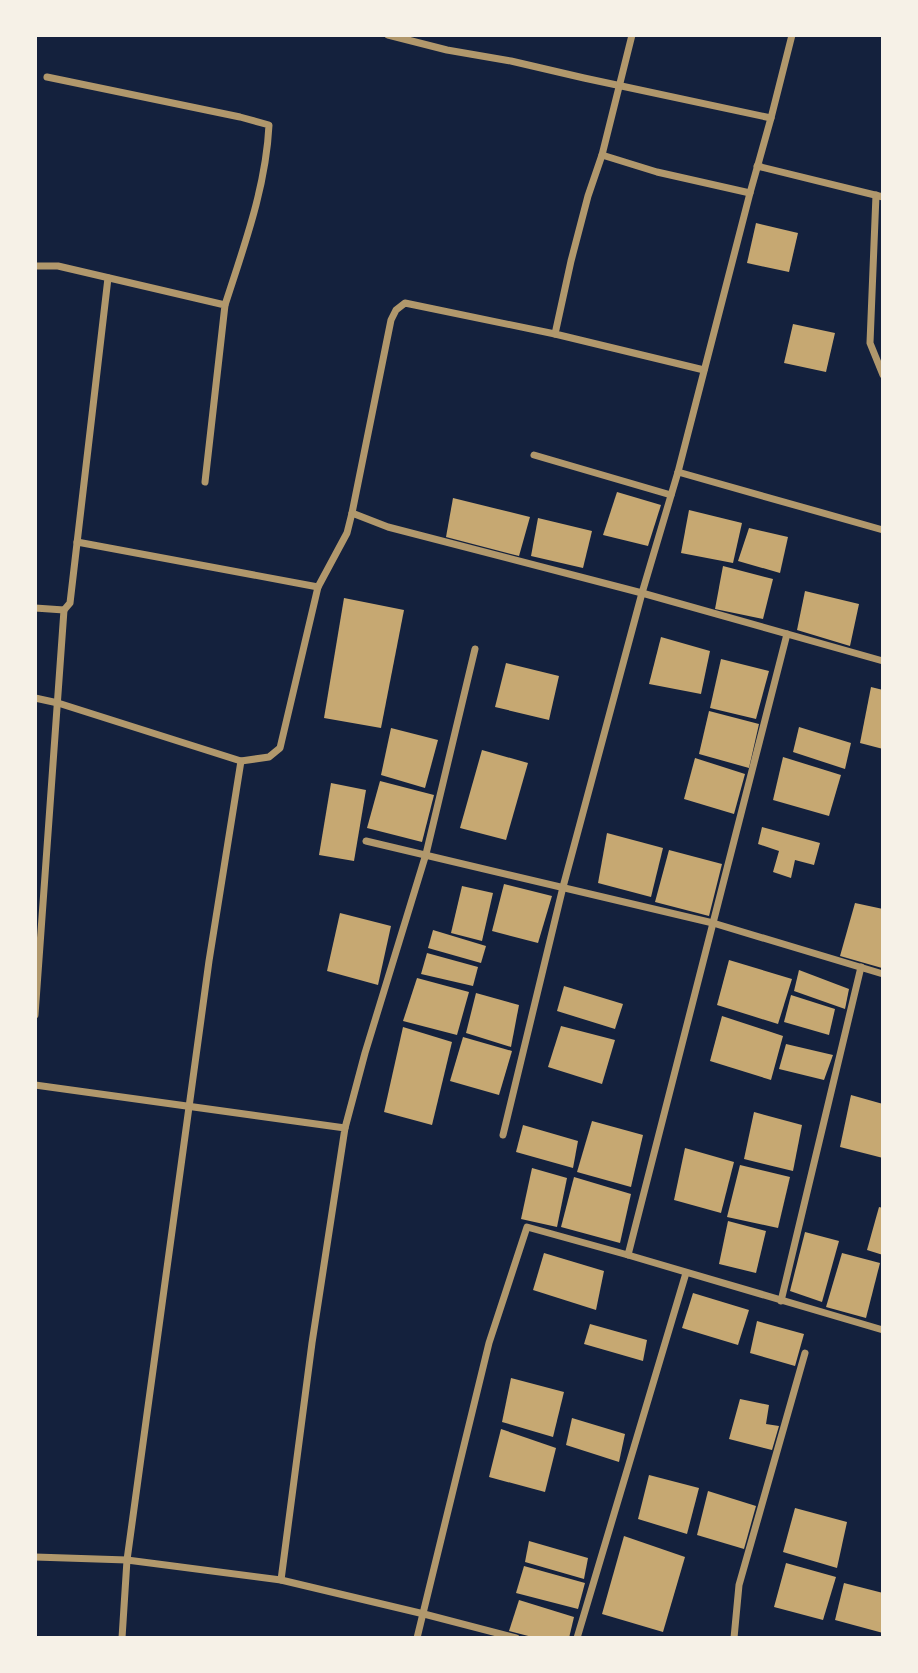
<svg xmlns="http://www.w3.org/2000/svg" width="918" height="1673" viewBox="0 0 918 1673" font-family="Cabin,sans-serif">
<rect width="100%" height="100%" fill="#14213d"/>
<g fill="#c6a872">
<path d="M756,223L798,233L789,272L747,263Z"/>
<path d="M793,324L835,333L826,372L784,363Z"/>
<path d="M617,492L661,505L648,546L603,535Z"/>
<path d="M453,498L530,517L519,556L446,537Z"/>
<path d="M689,510L742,523L733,563L681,553Z"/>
<path d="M538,518L592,531L583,568L531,556Z"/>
<path d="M749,528L788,537L780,573L738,561Z"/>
<path d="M723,566L773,579L763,619L715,609Z"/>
<path d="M805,591L859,604L850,646L797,630Z"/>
<path d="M344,598L404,610L381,728L324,718Z"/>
<path d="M661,637L710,651L701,694L649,684Z"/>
<path d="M721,659L769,671L756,719L710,708Z"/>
<path d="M506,663L559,676L549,720L495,707Z"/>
<path d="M871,687L883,690V749L860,743Z"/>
<path d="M709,711L759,724L749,768L699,754Z"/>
<path d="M799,727L851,743L845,769L793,752Z"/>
<path d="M391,728L438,740L425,788L381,775Z"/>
<path d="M482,750L528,763L506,840L460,828Z"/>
<path d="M783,757L841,775L829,816L773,800Z"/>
<path d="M695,758L745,774L734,814L684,799Z"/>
<path d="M380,781L434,795L422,842L367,828Z"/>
<path d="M331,783L366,790L354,861L319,855Z"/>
<path d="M762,827L820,843L814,865L795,860L791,878L773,872L779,851L758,844Z"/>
<path d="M607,833L663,848L651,897L598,883Z"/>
<path d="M669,850L722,864L709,916L655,902Z"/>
<path d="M504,884L552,896L538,943L492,931Z"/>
<path d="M462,886L493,893L482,941L451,933Z"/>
<path d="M855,903L883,909L882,968L840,956Z"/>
<path d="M340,913L391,926L378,985L327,971Z"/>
<path d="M433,930L486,946L481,963L428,948Z"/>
<path d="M427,953L478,967L473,986L421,974Z"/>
<path d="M729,960L792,979L778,1024L717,1005Z"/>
<path d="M799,970L849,989L845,1009L794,991Z"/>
<path d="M417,978L469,992L457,1035L403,1021Z"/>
<path d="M564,986L623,1004L615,1029L557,1011Z"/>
<path d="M476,993L519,1005L511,1047L466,1033Z"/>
<path d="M791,995L835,1009L829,1035L784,1022Z"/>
<path d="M722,1016L783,1036L771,1080L710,1061Z"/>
<path d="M561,1026L615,1040L602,1084L548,1067Z"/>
<path d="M403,1027L452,1042L432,1125L384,1112Z"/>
<path d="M463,1037L512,1051L499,1095L450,1081Z"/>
<path d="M786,1044L833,1055L824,1080L779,1069Z"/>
<path d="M851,1095L883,1104V1158L840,1147Z"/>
<path d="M754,1112L802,1125L793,1171L744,1159Z"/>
<path d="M592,1121L643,1135L631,1187L577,1172Z"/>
<path d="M523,1125L578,1141L573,1168L516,1152Z"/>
<path d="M685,1148L734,1162L721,1213L674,1200Z"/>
<path d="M740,1165L790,1177L778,1228L727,1217Z"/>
<path d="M532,1168L567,1178L557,1227L521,1219Z"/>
<path d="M574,1177L631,1194L620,1243L561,1227Z"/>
<path d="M879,1207L883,1208V1255L867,1250Z"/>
<path d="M728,1221L766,1231L756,1273L719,1264Z"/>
<path d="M805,1232L839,1241L822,1302L790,1291Z"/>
<path d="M544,1253L604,1271L596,1310L533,1290Z"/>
<path d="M842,1253L880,1263L866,1318L826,1307Z"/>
<path d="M693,1293L749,1310L738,1345L682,1328Z"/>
<path d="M757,1321L804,1334L795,1366L750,1353Z"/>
<path d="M590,1324L647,1340L643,1361L584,1344Z"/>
<path d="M511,1378L564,1392L553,1437L502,1422Z"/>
<path d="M740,1399L769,1405L766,1424L779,1426L772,1450L729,1439Z"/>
<path d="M572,1418L625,1434L619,1462L566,1445Z"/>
<path d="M501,1429L556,1448L545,1492L489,1477Z"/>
<path d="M649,1475L699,1488L687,1534L638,1519Z"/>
<path d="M708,1491L756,1506L744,1549L697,1535Z"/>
<path d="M795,1508L847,1522L837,1568L783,1552Z"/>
<path d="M624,1536L685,1557L663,1632L602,1614Z"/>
<path d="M529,1541L588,1558L584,1579L525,1562Z"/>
<path d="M786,1563L836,1577L823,1620L774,1607Z"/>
<path d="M524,1566L585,1583L578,1609L516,1593Z"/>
<path d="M844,1583L883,1593V1633L835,1620Z"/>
<path d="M519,1600L574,1617L569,1638H536L509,1631Z"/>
</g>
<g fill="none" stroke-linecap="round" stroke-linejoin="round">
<g stroke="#b1986c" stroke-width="7">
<path d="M388,35L447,50L511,61L584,78L771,118"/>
<path d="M632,35L602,155L588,196L571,261L555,334L704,370"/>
<path d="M47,77L240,117L269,125C266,187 244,246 225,305"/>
<path d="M602,155L657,172L750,193"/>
<path d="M757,166L883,197"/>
<path d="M876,195L870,343L883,375"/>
<path d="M35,266H58L225,305L205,482"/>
<path d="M534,455L671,495"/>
<path d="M678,472L883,530"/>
<path d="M352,513L391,320L396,310L405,303L555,334"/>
<path d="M77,542L318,587"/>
<path d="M35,608L64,610L70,603L108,278"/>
<path d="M35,698L58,703L241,761L269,757L280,748L318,587L347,533L352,513L388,527L642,593L883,661"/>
<path d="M366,841L713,923L883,974"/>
<path d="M35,1015L64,610"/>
<path d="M35,1085L345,1128L312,1343L281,1580"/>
<path d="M345,1128L365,1053L426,854L475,649"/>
<path d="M503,1135L563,887L642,593L678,472L750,193L771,118L792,35"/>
<path d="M628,1255L883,1330"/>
<path d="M781,1301L861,967"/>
<path d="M35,1557L127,1560L281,1580L424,1614L516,1638"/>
<path d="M122,1638L127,1560L209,961L241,761"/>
<path d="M417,1638L489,1343L527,1227L628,1255L787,634"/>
<path d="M577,1638L686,1273"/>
<path d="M734,1638L739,1585L805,1353"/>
</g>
</g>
<rect width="918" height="1673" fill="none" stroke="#f6f1e7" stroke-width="74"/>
</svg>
